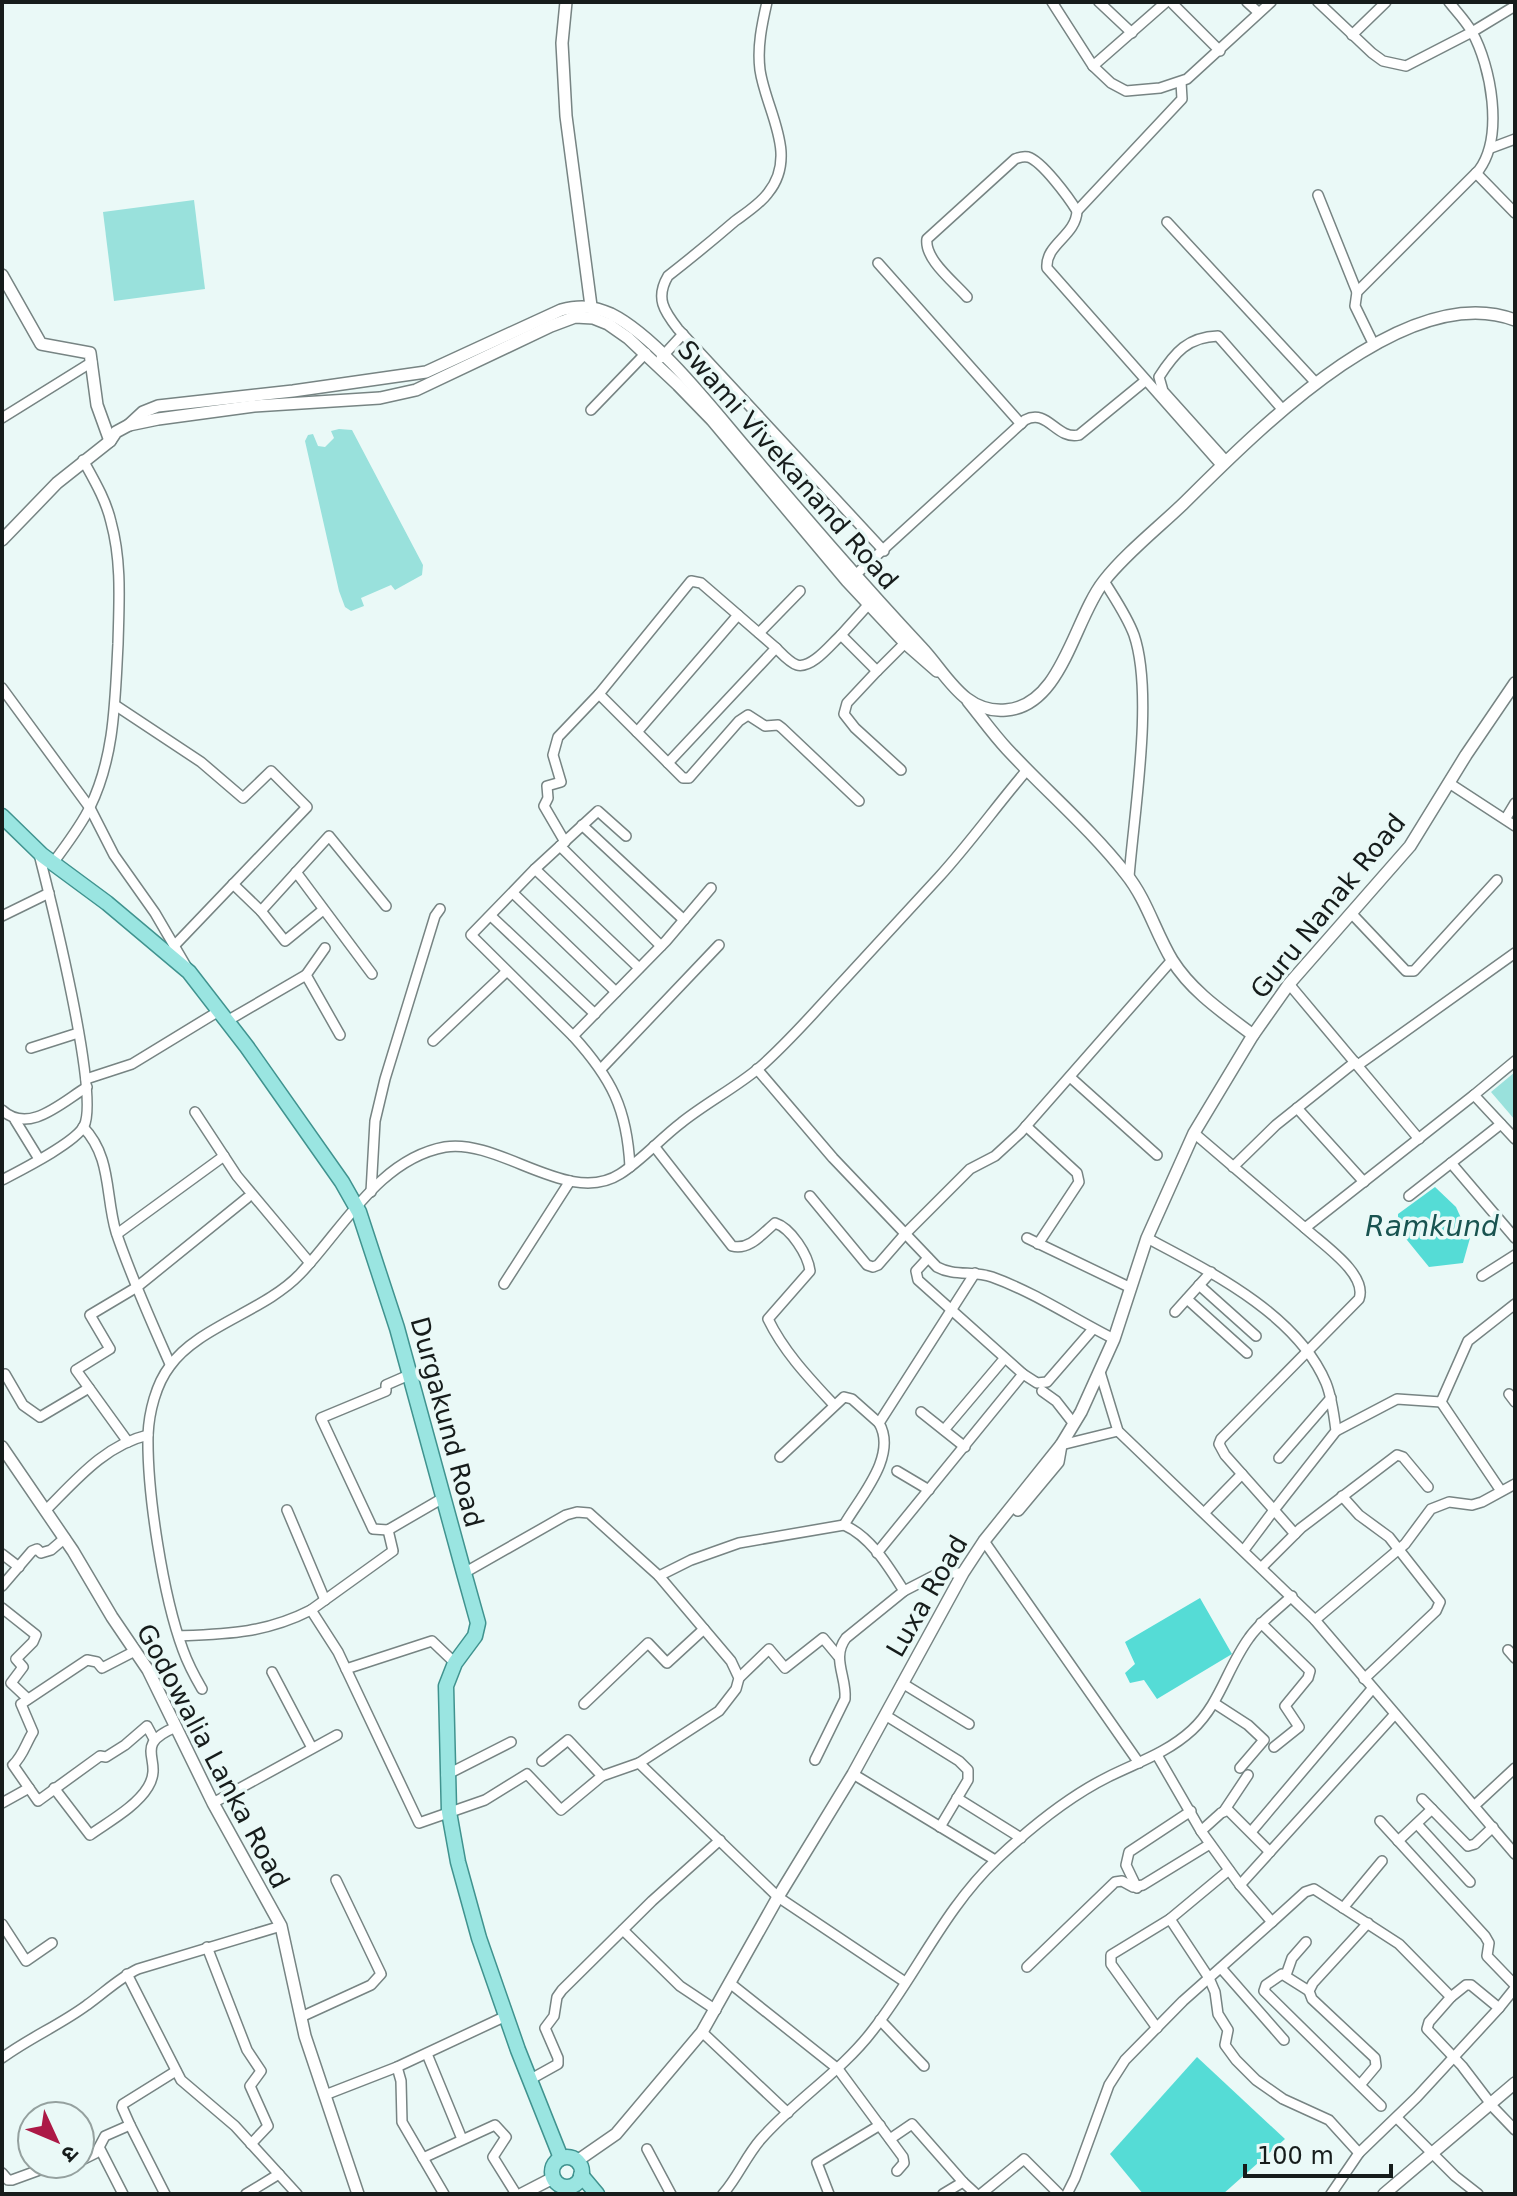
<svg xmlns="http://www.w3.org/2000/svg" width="1517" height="2196" viewBox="0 0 1517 2196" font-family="'DejaVu Sans','Noto Sans Devanagari',sans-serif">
<rect width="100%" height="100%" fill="#eaf9f7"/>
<g fill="#99e1dc">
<path d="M194,200L205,289L114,301L103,212Z"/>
<path d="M339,429L352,430L423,565L422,575L395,590L391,585L361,598L364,606L351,611L345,607L339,591L305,441L308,435L313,434L318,446L325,447L334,438L331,431Z"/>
<path d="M1515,1072V1120L1491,1092Z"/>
</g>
<g fill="#55dcd6">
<path d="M1435,1187L1456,1207L1470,1238L1463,1263L1429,1267L1398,1229V1214Z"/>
<path d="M1200,1598L1232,1654L1157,1699L1144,1680L1130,1683L1125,1673L1135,1664L1125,1642Z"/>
<path d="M1197,2057L1285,2139L1223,2194H1143L1110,2154Z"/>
</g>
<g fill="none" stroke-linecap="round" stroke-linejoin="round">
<defs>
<g id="minor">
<path d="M767,2C762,24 757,47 760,70C766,111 799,155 768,193C760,204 746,213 735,221C713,240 691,258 668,276C655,298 664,311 678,329L884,551"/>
<path d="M1052,2L1093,66L1111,83L1126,91L1160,88L1187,79L1271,2"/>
<path d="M1099,2L1132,33"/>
<path d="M1171,2L1220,51"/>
<path d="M1247,2L1258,12"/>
<path d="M1318,2L1372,53L1383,61L1406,66L1472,32L1515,6"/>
<path d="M1352,35L1386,2"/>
<path d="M1093,66L1166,2"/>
<path d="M1491,148L1515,139"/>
<path d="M1476,173L1515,213"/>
<path d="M1318,195L1357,292"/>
<path d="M1077,211L1182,99L1181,82"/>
<path d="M1167,222L1316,383"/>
<path d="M878,263L1021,424"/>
<path d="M967,297C954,282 924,259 927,239L1015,159C1021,157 1022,156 1028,157C1042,161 1069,198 1077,211C1076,236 1045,244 1047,268L1222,466"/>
<path d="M1374,345L1355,306L1357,292L1479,170C1504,136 1491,66 1472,32C1466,21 1456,11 1449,2"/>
<path d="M661,358L683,334"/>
<path d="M591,410L646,353"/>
<path d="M2,418L92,362"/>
<path d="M1226,461L1163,391L1159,377C1175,352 1188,337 1218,336L1283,410"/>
<path d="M852,578L1025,420C1048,408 1056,440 1079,435L1145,381"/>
<path d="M1104,581C1115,599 1127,616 1134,635C1154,694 1134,813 1129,877"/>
<path d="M738,615L701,583L691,581L599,694L668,763L776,648C782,654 790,663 797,665C812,669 831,644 841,635L877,671L905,643"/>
<path d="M759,633L800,591"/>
<path d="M841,635L868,605"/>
<path d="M877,671L847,703L844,714L855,728L901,770"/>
<path d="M2,688L90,808L114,855L155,913L186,966"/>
<path d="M115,705L201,762L243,798L271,771L307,807L174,946"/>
<path d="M637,732L738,615L776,648"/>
<path d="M668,763L683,778H689L739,721L748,715L765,726L778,725L782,728L859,801"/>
<path d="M1449,783L1515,826"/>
<path d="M1506,818L1515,803"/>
<path d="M582,825L684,920"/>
<path d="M565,842L544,806L548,798L547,786L561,782L553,755L558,737L599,694"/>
<path d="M560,846L661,946"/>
<path d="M53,863C66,845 81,826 90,807C115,756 115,699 118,644C119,603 122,562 111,522C106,500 94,480 83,460"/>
<path d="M535,869L639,968"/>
<path d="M296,872L372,974"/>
<path d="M233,884L261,911L329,836L386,906"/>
<path d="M513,893L616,992"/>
<path d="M261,911L285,941L323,910"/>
<path d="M1352,914L1406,971H1414L1497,880"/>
<path d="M2,916L49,893"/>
<path d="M491,916L595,1014"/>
<path d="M306,975L325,948"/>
<path d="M1289,984L1419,1139"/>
<path d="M227,1021L306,975L340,1035"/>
<path d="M573,1036L471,935L535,869L598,811L626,836"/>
<path d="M433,1041L506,972"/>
<path d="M31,1048L78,1033"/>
<path d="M1515,1061L1474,1095L1515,1139"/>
<path d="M1358,1065L1515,953"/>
<path d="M601,1069L719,945"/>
<path d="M757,1069L833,1158L937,1267C953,1276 974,1271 992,1277C1034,1292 1074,1319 1114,1339"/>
<path d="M1070,1077L1157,1155"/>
<path d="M86,1079L132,1064L219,1011"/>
<path d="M1297,1108L1364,1182"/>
<path d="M2,1110C29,1135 62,1102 87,1087"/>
<path d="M195,1112L237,1176L310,1263"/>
<path d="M15,1120L39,1159"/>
<path d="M1026,1126L1077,1173L1079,1182L1038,1244"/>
<path d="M83,1127C112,1157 105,1195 116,1232C131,1277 151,1321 170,1364"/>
<path d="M1194,1133L1305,1228L1474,1095"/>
<path d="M654,1146L732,1246C749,1251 763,1233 775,1223C791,1228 808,1255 810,1271L768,1319C784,1352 809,1378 834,1405"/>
<path d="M1451,1163L1515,1238"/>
<path d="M630,1167C627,1109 612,1079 573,1036L666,941L711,888"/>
<path d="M1233,1167L1276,1125L1355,1062"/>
<path d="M2,1180C21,1170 75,1143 84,1126C100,1095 50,897 39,854"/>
<path d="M371,1192L375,1121L385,1079L435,916L440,909"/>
<path d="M810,1196L867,1265L873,1267L878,1265L905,1234L970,1169L995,1156L1020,1133L1172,960"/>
<path d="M1409,1196L1501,1124"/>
<path d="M117,1234L224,1156"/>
<path d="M1027,1238L1131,1288"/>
<path d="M1147,1238C1209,1271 1297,1314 1326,1383C1332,1398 1334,1415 1336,1431L1274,1510L1295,1534"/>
<path d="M928,1258L916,1271L918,1280L1023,1374"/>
<path d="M1482,1276L1515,1255"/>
<path d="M504,1284L570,1181"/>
<path d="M1199,1285L1256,1336"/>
<path d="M1187,1299L1247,1353"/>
<path d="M1175,1312L1211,1272"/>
<path d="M1100,1372L1118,1431L1315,1620L1515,1854"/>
<path d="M409,1375L386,1385V1391L321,1418L373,1529L388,1530L443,1498"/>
<path d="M2,1376L5,1374L23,1405L40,1417L89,1388"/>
<path d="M1042,1391L1056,1401L1074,1424"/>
<path d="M1509,1394L1515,1402"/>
<path d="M1441,1402L1501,1491"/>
<path d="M921,1412L965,1447"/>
<path d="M944,1430L1004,1359"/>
<path d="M1336,1431L1397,1399L1441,1402L1468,1341L1515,1304"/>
<path d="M128,1442L76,1370L110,1349L90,1315L137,1287L247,1198"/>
<path d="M1061,1445L1118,1431"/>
<path d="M780,1457L844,1397L852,1399L879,1423"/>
<path d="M1279,1458L1331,1398"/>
<path d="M897,1471L929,1490"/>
<path d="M1342,1496L1359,1515L1389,1537L1440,1602L1436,1611L1364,1679"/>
<path d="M46,1510C76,1480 105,1445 148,1435"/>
<path d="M287,1510L325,1600"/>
<path d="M1205,1512L1242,1474"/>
<path d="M844,1525C860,1497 898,1456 879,1423L975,1273"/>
<path d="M984,1541L1139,1763"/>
<path d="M1244,1550L1274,1510L1225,1455L1219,1444L1221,1439L1359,1299C1368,1274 1322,1244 1305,1228"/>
<path d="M877,1553L1023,1374L1037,1383L1047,1382L1093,1329"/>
<path d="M2,1554L19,1567"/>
<path d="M1262,1567L1301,1528L1397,1455L1403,1457L1428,1487"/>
<path d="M464,1573L566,1515L577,1512L589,1513L659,1576L691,1560L739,1543L844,1525C871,1537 888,1566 904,1591L939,1573H963"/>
<path d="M2,1586L32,1551L37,1549L41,1553L51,1550L65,1538"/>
<path d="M2,1608L36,1635L33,1642L16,1659L23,1667L11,1683L28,1699"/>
<path d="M311,1610L393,1551L388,1530"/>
<path d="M1315,1620L1405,1544L1431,1509L1449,1502L1472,1505L1482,1502L1515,1484"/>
<path d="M1261,1623L1310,1671L1308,1678L1285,1706L1299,1727L1274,1747"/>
<path d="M179,1636C228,1634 266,1633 311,1610L338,1652L419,1823L485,1800L527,1774L561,1810L602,1776L639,1763L719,1711L736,1689L739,1678L731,1661L659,1576"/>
<path d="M1508,1650L1515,1658"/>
<path d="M135,1651L102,1668L97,1662L87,1660L21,1704L33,1732C26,1743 23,1756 13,1765L38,1801L100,1756L106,1757L125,1745L147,1726L154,1739"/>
<path d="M346,1669L432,1641L455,1663"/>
<path d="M272,1672L312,1748"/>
<path d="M739,1678L769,1649L785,1668L823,1638L838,1656"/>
<path d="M902,1683L969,1724"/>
<path d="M202,1689C195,1677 188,1664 183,1650C163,1596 147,1493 148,1435C149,1412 156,1384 170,1366C197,1327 265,1311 300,1274C343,1229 379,1159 445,1147C500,1138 569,1207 620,1174C642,1160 660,1139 681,1123C706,1103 735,1088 759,1068C790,1041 817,1009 845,979C876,945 908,911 939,877C970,843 997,805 1027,770"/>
<path d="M1214,1703L1248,1725L1264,1740L1240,1768"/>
<path d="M584,1704L648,1643L667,1663L704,1629"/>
<path d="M885,1715L959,1761L968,1770V1780L940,1827"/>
<path d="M815,1760L845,1699C847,1677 831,1658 846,1638L904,1591"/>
<path d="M542,1761L568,1740L602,1776"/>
<path d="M639,1763L778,1897L905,1982"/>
<path d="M446,1775L511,1742"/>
<path d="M858,1777L995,1860"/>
<path d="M54,1788L90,1835C108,1822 136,1807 148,1787C165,1759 130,1746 176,1727"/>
<path d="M957,1798L1021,1838"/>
<path d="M1422,1799L1468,1846L1475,1844L1493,1827"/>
<path d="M2,1803L29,1788"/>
<path d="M213,1803L337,1735"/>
<path d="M1474,1806L1515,1768"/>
<path d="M1224,1811L1248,1775"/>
<path d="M1380,1821L1485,1936L1489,1943L1487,1956L1515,1985"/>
<path d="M1417,1824L1470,1882"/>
<path d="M1201,1831L1221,1813L1228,1810L1270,1852"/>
<path d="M1251,1832L1372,1689"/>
<path d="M1398,1841L1432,1809"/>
<path d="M1240,1885L1395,1714"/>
<path d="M1137,1888L1126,1865L1129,1852L1191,1811"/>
<path d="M1343,1908L1382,1861"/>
<path d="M1170,1919L1229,1870"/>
<path d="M1272,1922L1305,1892L1314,1889L1399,1944L1451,1997L1466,1985H1471L1499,2008L1515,1988"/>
<path d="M2,1924L26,1961L52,1943"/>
<path d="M623,1930L680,1986L716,2010"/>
<path d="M207,1947L247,2050L261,2071L250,2086L268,2126L251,2144"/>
<path d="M1027,1967L1115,1882L1122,1881L1133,1887L1143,1885L1210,1844"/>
<path d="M1221,1968L1284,2040"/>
<path d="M127,1974L181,2080L235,2126L297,2194"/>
<path d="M1286,1975L1292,1958L1306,1942"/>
<path d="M731,1984L838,2069L903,2157L904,2163L897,2171"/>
<path d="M1309,1991L1282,1974L1266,1985L1264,1991L1381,2106"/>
<path d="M1451,1997L1429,2022L1427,2029L1462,2066L1491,2104"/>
<path d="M301,2017L371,1985L381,1974L336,1880"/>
<path d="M880,2020L924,2066"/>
<path d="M1157,2028L1111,1964V1955L1170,1919L1209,1978L1215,1992L1218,2014L1228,2030L1225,2045L1236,2060L1256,2080L1283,2099L1329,2120L1359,2153"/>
<path d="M702,2032L788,2113"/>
<path d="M427,2054L462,2139"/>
<path d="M2,2058C29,2038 60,2025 87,2005C104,1993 119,1978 138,1969L281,1926"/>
<path d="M397,2067L401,2081L402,2122L444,2194"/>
<path d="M531,2079L558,2064V2058L545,2028L554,2016L557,1997L562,1990L652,1901L720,1840"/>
<path d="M1360,2085L1376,2066L1375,2058L1312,1999L1309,1991L1313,1983L1368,1923"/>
<path d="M325,2095L397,2067L506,2016"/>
<path d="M1491,2105L1515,2130"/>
<path d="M1397,2118L1455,2176L1478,2194"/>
<path d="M130,2125L122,2107L123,2104L176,2071"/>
<path d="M890,2139L912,2124L963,2182"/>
<path d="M100,2149L123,2194"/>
<path d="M647,2149L671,2194"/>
<path d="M423,2158L495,2125L506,2137L493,2157L516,2194"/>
<path d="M80,2161L96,2153L105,2136L130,2125L165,2194"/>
<path d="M63,2164H74"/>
<path d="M2,2173L8,2180H12L56,2164"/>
<path d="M246,2194L279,2174"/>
<path d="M723,2194C738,2177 746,2156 761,2139C795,2100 841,2072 873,2030C916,1975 945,1908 997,1859C1030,1828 1068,1797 1108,1777C1138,1762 1167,1753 1192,1730C1220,1704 1227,1668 1249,1638C1260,1622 1278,1609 1292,1596"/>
<path d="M829,2194L817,2163L880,2125"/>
<path d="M943,2194L963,2182L976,2194"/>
<path d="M981,2194L1024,2159L1059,2194"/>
<path d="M1067,2194L1075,2178L1109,2085L1125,2060L1183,2001L1272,1922L1240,1885L1201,1831L1157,1755"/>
<path d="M1331,2194L1359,2153L1417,2097L1499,2008"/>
</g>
<g id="tertiary">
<path d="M566,2L562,43L566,116L591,306"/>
<path d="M2,275L41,344L90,353L97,405L110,441"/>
<path d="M129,425L143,412L158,406L293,391L426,372L561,310C580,305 593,306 611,314C657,337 711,407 745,447C803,515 860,582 921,647C946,673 963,714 1006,710C1062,706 1074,619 1104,581C1125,554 1158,528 1183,504C1254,434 1405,278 1515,320"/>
<path d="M2,540L57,483L110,441L116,432L129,425L158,419L254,406L380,398L416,390L551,326L575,317L593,318L608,324L628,338L678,385L712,420L847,581L905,643L937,671"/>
<path d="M968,701C981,717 993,734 1007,749C1046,791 1090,828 1126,874C1147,900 1155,932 1172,960C1192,992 1224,1013 1253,1035"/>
<path d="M2,1447L73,1551L112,1617L148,1670L213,1803L281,1926L305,2036L358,2194"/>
<path d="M1018,1510L1058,1462L1061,1445"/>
<path d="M577,2161L616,2134L702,2032L778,1897L853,1774L963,1573L984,1541L1061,1445L1081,1412L1114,1339L1147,1238L1194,1133L1253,1035L1289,984L1410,846L1466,755L1515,683"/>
<path d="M522,2194L553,2178"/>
<path d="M1384,2194L1515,2083"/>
</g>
<g id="primary">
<path d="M2,816L42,855L107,903L189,972L247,1047L342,1182L359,1212L397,1328L464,1573L478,1623L475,1636L455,1663L446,1686L449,1812L458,1862L479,1938L518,2050L561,2158"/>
<circle cx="567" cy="2172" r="15"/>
<path d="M581,2175L597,2194"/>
</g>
</defs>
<use href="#minor" stroke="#778483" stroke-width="12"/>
<use href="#tertiary" stroke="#778483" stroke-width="14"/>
<use href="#primary" stroke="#40938f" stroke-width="17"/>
<use href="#minor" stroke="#fff" stroke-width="9"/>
<use href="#tertiary" stroke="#fff" stroke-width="11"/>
<use href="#primary" stroke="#9ae5e1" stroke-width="14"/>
</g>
<g text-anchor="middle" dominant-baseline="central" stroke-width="7" stroke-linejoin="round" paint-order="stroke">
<g font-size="26" fill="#161c1b" stroke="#eaf9f7">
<text transform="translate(788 465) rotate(49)">Swami Vivekanand Road</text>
<text transform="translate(1328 906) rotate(-51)">Guru Nanak Road</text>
<text transform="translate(447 1422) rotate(75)">Durgakund Road</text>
<text transform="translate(927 1596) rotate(-60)">Luxa Road</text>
<text transform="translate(213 1756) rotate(62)">Godowalia Lanka Road</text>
</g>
<g font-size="28" font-style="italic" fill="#195350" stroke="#eaf9f7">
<text x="1432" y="1226">Ramkund</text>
</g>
</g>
<rect width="1517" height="2196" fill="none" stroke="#161c1b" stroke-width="8"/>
<g transform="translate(56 2140) rotate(134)"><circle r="38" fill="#eaf9f7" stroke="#95a19f" stroke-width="2"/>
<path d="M0-6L14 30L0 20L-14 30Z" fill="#ac1946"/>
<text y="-12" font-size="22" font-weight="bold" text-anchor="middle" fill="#161c1b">उ</text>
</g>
<path d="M1245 2164v12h146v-12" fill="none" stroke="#161c1b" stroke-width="4"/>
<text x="1257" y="2164" font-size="24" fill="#161c1b" stroke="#eaf9f7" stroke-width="6" paint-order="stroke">100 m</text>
</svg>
